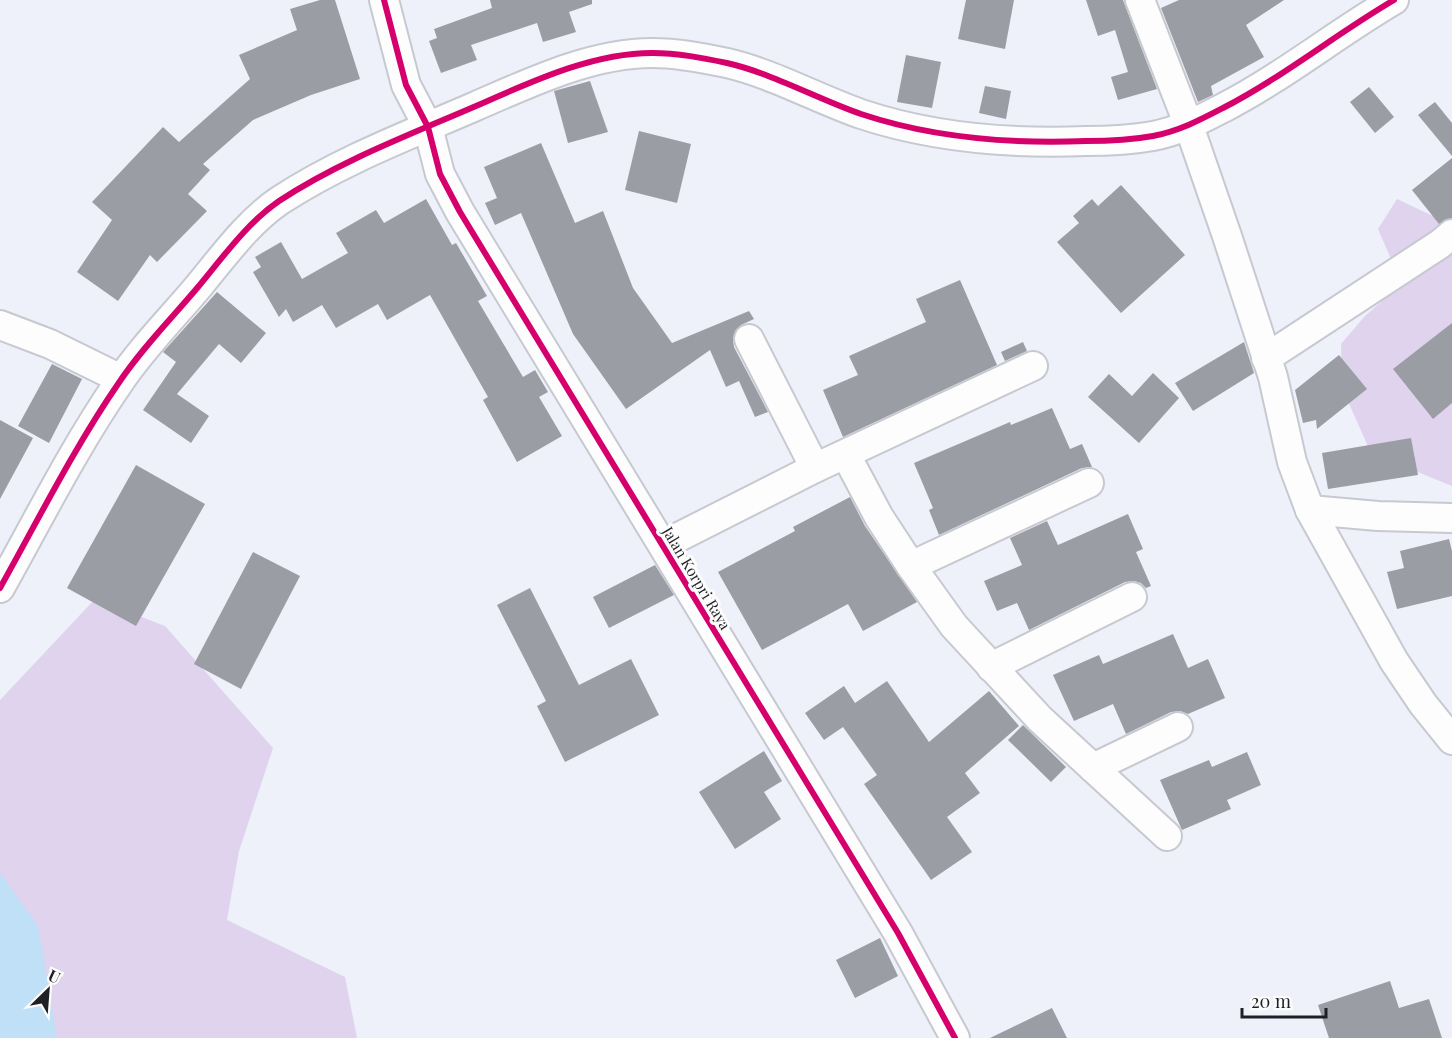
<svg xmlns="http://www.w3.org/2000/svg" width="1452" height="1038" viewBox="0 0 1452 1038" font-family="'Playfair Display',serif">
<rect width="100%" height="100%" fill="#eff1fa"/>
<g fill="#dfd3ee">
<path d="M1397,199L1452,225V486L1371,453L1342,388L1341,344L1365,316L1402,284L1378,229Z"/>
<path d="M95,599L165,626L273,748L239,851L227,920L345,977L357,1038H0V700Z"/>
</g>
<path fill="#bfe0f7" d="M0,873L38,926L57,1038H0Z"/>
<g fill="#9b9da4">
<path d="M320,0H335L360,79L311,95L253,120L203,164L210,170L188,194L207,211L157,262L150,255L118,301L77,272L112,220L92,202L163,127L179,142L250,79L239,55L297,30L290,9Z"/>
<path d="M490,0H592V4L569,12L576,32L543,42L537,23L471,45L477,60L441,73L429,41L437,38L434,29L492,8Z"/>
<path d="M966,0H1014L1005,49L958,39Z"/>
<path d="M1086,0H1123L1157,89L1118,100L1111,77L1128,72L1115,30L1098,36Z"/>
<path d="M1179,0H1284L1246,25L1264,57L1211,86L1213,95L1198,102L1161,8Z"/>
<path d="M906,55L941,62L932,108L897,102Z"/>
<path d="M590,81L608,132L568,143L554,91Z"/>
<path d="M985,86L1011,91L1006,119L979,113Z"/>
<path d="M1369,87L1394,117L1375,133L1350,102Z"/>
<path d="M1435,102L1452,123V156L1418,115Z"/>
<path d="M639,131L691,144L677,203L625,190Z"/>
<path d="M541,143L575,223L603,211L633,288L672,343L749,311L754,319L741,325L736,330L733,339L734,347L768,412L755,417L739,381L726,387L710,350L626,409L573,334L521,213L495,225L485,203L497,198L484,167Z"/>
<path d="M1452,158V218L1439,224L1412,190Z"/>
<path d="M1121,185L1185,255L1121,313L1057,242L1079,223L1073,216L1092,199L1098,206Z"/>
<path d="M426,199L452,245L456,243L487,296L478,301L523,377L535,370L548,392L539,397L562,436L517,462L483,400L488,397L430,295L387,320L378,304L336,328L322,305L293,322L286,309L279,317L253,272L261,267L255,257L281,242L302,279L348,253L336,233L376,210L384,223Z"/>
<path d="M960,280L997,365L843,437L823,390L858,375L849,356L926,322L916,299Z"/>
<path d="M217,292L266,333L241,363L219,344L177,394L209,416L191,443L143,410L176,362L163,352Z"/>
<path d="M1452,323V403L1433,419L1393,369Z"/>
<path d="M1023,342L1027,351L1005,361L1001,352Z"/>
<path d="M1244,342L1254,373L1193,411L1175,383Z"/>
<path d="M1339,355L1367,389L1317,429L1316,420L1303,423L1295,390Z"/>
<path d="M52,364L82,379L49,443L18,426Z"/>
<path d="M1153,373L1179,398L1139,443L1088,397L1109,374L1132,396Z"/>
<path d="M1052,408L1070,449L1082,444L1092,467L1082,468L939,535L929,510L933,508L914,463L1010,422L1011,425Z"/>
<path d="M0,420L33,438L0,499Z"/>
<path d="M1411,438L1418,475L1328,489L1322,453Z"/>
<path d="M136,465L205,504L136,626L67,588Z"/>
<path d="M850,497L865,526L917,602L863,631L848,604L762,650L718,572L795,531L793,527Z"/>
<path d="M1128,514L1143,549L1136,552L1151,586L1146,588L1141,583L1134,581L1125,582L1029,630L1017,603L997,611L984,581L1022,565L1010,538L1047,521L1058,545Z"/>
<path d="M1449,539L1452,551V596L1397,609L1387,572L1404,568L1400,551Z"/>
<path d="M253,552L300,576L241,689L194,664Z"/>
<path d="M655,565L674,595L609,628L593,597Z"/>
<path d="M530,588L579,685L631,659L659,715L565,762L537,706L546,701L497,605Z"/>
<path d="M1173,634L1188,668L1208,659L1225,698L1188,714L1180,711L1171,712L1126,734L1113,704L1074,721L1053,675L1099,655L1103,664Z"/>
<path d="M887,681L929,742L989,691L1019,726L965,773L980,793L947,817L972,852L931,880L864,784L877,775L843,727L824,740L805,713L844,686L855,703Z"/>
<path d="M1023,725L1066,767L1051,782L1008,740Z"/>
<path d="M764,751L782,781L764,792L781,819L735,849L699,792Z"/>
<path d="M1247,752L1261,785L1227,800L1231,809L1182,830L1160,780L1209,760L1212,767Z"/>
<path d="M880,938L898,976L855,998L836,960Z"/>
<path d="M1390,981L1399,1008L1429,999L1442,1038H1329L1318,1005Z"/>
<path d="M1052,1008L1067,1038H990Z"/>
</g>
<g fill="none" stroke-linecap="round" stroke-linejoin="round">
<defs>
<g id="minor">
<path d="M384,0L406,85L428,127L440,174L460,212L898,933L955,1038"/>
<path d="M1140,0L1189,126L1227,236L1273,377L1292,462L1310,510L1394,661L1423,704L1452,740"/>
<path d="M0,325L50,344L121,379"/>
<path d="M749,339L815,468"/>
<path d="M1266,358L1440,244L1452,234"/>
<path d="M846,455L879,517L911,566L954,626L1040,719L1167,836"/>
<path d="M1310,510L1378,516L1452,518"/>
<path d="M663,545L815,468L1033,366"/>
<path d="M911,566L1089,483"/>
<path d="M0,588C38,520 74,448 118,384C141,349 172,318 198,287C223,257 247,223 279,201C340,161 409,135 476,106C531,82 592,53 652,53C678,53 703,58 727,63C771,73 818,99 861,114C933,138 1011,144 1086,141C1108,141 1131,140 1153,136C1179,131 1200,120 1223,108C1283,77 1336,34 1394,0"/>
<path d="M991,667L1132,597"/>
<path d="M1093,768L1178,727"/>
</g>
</defs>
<use href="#minor" stroke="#c7c9d0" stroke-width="32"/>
<use href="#minor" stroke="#fdfdfe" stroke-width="28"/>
<defs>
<g id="cycleway">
<path d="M384,0L406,85L428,127L440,174L460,212L898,933L955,1038"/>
<path d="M0,588C38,520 74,448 118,384C141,349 172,318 198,287C223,257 247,223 279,201C340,161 409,135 476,106C531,82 592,53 652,53C678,53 703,58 727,63C771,73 818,99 861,114C933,138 1011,144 1086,141C1108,141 1131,140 1153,136C1179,131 1200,120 1223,108C1283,77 1336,34 1394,0"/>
</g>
</defs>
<use href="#cycleway" stroke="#fcfcfc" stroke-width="10"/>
<use href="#cycleway" stroke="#d6006c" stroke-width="6"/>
</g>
<g text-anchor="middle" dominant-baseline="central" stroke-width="6" stroke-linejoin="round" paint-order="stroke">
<g font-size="15" fill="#1e2026" stroke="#fcfcfc">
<text transform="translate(697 578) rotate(59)">Jalan Korpri Raya</text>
</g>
</g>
<g transform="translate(48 990) rotate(25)" stroke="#fcfcfc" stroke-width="4.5" paint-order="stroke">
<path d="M0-4.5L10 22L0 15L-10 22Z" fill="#1e2026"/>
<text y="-9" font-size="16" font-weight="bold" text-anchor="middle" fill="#1e2026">U</text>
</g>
<path d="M1242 1008v9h84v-9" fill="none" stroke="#1e2026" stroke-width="3"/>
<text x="1251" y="1008" font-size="18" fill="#1e2026" stroke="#fcfcfc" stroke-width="4.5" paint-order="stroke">20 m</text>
</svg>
